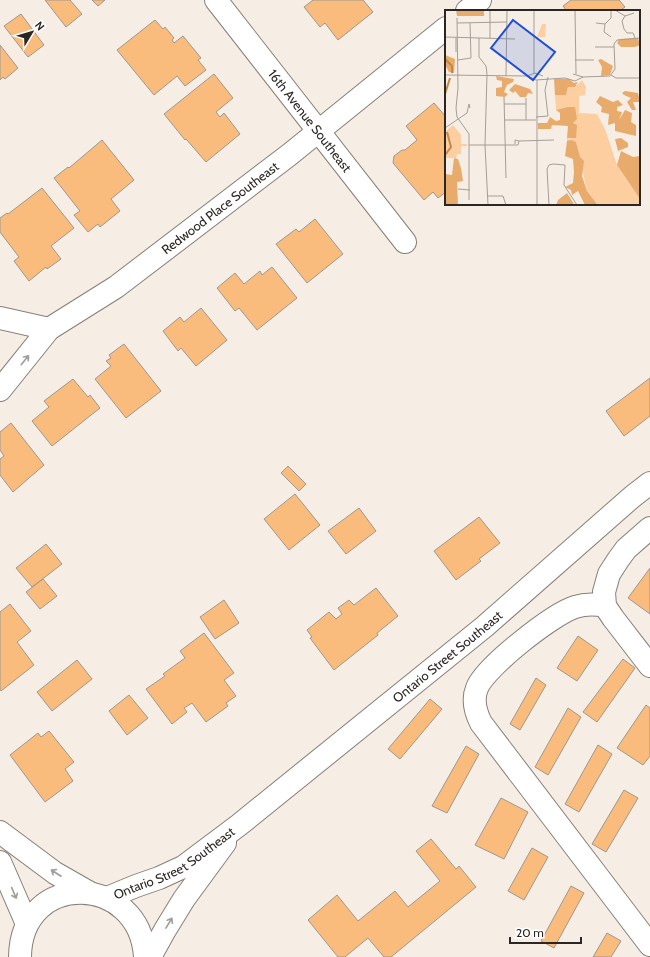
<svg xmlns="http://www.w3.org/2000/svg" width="650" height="957" viewBox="0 0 650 957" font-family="Cabin,sans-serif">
<rect width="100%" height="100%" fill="#f6eee5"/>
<g fill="#fabc7c" stroke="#9f9790">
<path d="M45,0H70L82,14L66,27Z"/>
<path d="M92,0H105L98,6Z"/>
<path d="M313,0H363L373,12L338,40L325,23L320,27L304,7Z"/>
<path d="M571,0H619L625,7L621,10L622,11H567L563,6Z"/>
<path d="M21,14L44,45L28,57L4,26Z"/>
<path d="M155,20L163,29L165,27L174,38L172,40L174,43L183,36L201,58L198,60L206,70L185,86L177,76L154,95L117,50Z"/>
<path d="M0,45L18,68L5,79L3,77L0,80Z"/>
<path d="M214,74L233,98L216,112L220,117L224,113L240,134L206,162L186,139L185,140L164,114Z"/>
<path d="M434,103L446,117V192L438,198L433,192L424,200L393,163L394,156L402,150H405L417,140L406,126Z"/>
<path d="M102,140L134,180L111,199L120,211L100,227L98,224L88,232L74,215L80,211L54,178L68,167L69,168Z"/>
<path d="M42,188L74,228L51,246L61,259L47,269L46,267L29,281L14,261L19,257L0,232V218L7,213L8,214Z"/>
<path d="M315,219L343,254L307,283L276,244L296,229L299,232Z"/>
<path d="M272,267L297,298L257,330L239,308L235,311L217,288L235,273L244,284L260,271L262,275Z"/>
<path d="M201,308L227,340L196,366L181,348L178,351L163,331L180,317L184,322Z"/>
<path d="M124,344L161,391L126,418L95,379L111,366L106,361L111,358L109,355Z"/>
<path d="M650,378V416L624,436L606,411Z"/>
<path d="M73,379L88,397L90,395L100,408L52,446L32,421L49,407L44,401Z"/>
<path d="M11,423L44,465L13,492L0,475V459L4,456L0,450V432Z"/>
<path d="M288,466L306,484L299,491L281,473Z"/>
<path d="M295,494L320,525L289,550L264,519Z"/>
<path d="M359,508L376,531L346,554L328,531Z"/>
<path d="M479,517L500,543L479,559L481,561L456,580L434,551Z"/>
<path d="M46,544L62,564L32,587L16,568Z"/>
<path d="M650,568V614L628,598Z"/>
<path d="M43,579L57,596L40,609L26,592Z"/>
<path d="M376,588L398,616L377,633L378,635L334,670L310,638L312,637L307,630L329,612L336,619L342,614L338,608L349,600L354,605Z"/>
<path d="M224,600L239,623L215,639L200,617Z"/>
<path d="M10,604L31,631L17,642L34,665L1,691L0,689V612Z"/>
<path d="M204,633L234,673L224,680L236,696L226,703L228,706L206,722L192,703L184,708L187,712L172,724L146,689L165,676L163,674L185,658L180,651Z"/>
<path d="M578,636L598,650L577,681L557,668Z"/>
<path d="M623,659L635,668L597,722L583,712Z"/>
<path d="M77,660L92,679L52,711L37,692Z"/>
<path d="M536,678L546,685L520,730L510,724Z"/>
<path d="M129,695L148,718L127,735L109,711Z"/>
<path d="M430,699L442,709L400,759L388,749Z"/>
<path d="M646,705L650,708V756L643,765L617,748Z"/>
<path d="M568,708L581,717L548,775L535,767Z"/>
<path d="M49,731L74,762L65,769L73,781L45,802L10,755L38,733L41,737Z"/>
<path d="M598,745L612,754L579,812L565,804Z"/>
<path d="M466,746L479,754L447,813L432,806Z"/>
<path d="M624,790L638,798L606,852L592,844Z"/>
<path d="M501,798L528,812L504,859L475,845Z"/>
<path d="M431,839L456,869L459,866L476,887L391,957H384L368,938L345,957H338L308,920L337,895L358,921L395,891L408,907L440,881L416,851Z"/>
<path d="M532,848L548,857L524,900L508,891Z"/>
<path d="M571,886L584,893L554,948L541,941Z"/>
<path d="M607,933L621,941L611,957H593Z"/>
</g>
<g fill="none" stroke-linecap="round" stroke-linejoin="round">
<defs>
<g id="minor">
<path id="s1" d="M216,0L405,242"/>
<path d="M467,11L480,0"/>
<path d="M0,318L49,329"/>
<path id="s2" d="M0,390L49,329L116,287L289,155L446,28"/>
<path d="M650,528L626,549L618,560L609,574L604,592L605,606L613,618L650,666"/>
<path d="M605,606C595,604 585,604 575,607C553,614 485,667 477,688C472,700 476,713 481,723L650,945"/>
<path d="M0,832L55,873L90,893"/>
<path d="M0,862L27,924"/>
<path id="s3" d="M107,898L136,886L159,878L183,867L239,825L484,627L632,497L650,483"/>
<path d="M20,957C21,870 140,873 145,957"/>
<path d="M150,957L165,930L184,899L225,843"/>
</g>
</defs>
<use href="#minor" stroke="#877f78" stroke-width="24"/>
<use href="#minor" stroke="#fff" stroke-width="22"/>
</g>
<defs><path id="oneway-shaft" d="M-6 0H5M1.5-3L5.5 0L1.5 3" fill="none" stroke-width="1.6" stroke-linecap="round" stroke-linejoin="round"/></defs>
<g stroke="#9f9d9c">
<use href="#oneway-shaft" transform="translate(25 360) rotate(-51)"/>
<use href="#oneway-shaft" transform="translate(56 873) rotate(-147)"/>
<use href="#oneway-shaft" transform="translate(14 893) rotate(67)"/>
<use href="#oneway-shaft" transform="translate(169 923) rotate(-58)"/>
</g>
<g text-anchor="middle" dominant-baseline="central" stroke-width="4" stroke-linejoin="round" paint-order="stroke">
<g font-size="13" fill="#292623" stroke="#fff">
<text stroke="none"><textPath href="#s1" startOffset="153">16th Avenue Southeast</textPath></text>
<text stroke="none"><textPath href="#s2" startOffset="288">Redwood Place Southeast</textPath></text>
<text stroke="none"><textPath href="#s3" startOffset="420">Ontario Street Southeast</textPath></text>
<text stroke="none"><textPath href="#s3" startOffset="76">Ontario Street Southeast</textPath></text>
</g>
</g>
<g transform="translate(445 10)">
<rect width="195" height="195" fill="#f6eee5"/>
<path d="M97,14H101L100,27H92ZM137,70L141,77L140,85L134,86V103L152,104L160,119L172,155L195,189V195H157L152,194L142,181L131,132L122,131V128L126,129L129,111L126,99L111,100L110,85H121L123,77H130ZM8,115L16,125V134H22V136H16V144H12L11,148H0V122Z" fill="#fccea0"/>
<path d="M11,0H39V6H12ZM193,28L195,35L190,37H176L172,33L174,29ZM0,45L10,49L9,63L4,62L0,55ZM156,49L168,56L165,65L156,66L157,57L153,50ZM51,66L69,69L68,72L62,75L59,82L63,84L60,87L51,86V78L57,77V71L52,70ZM109,69H124L129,73L133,72L130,77H123L121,85H110ZM70,74L85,79L88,84L83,83L81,87H75L70,81L68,83L64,80ZM180,81L193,83L195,92H188L191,100H187L182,92L186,88L179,85L177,83ZM155,86L168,92L173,90L178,95L172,97V101L177,102L174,110L180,100L187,103L186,112L191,115V126L170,121V113L163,115L164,104L156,102L157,97L151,92ZM123,97H130L132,109L128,113L132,115L131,128H122L123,116L107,115L106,119H93V113H102L105,107L111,111L115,110V103L111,100ZM176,128L183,133V137L173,141L170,129ZM127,130L131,132L135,147L139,151L137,166L142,181L152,194L157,195H140L133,181L127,185L126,180L120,177L128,173L129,162L128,149L120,146L122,131ZM176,141L188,147L195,146V189L172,155ZM9,148L13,149L16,158L18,171L12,172L13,195H0V164L7,165ZM122,183L129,194L111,195L113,190Z" fill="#e8ab6b"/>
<path fill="none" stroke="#c48949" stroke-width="2" d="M0,49L7,56V63M0,84L5,68M0,145L6,137L2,122"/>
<path fill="none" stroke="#a49e97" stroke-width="1" d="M45,0V28M130,0L131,64M155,0H170L180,6M189,3L180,6L177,11L179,19L182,23H188L190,28M12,8L13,78L11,98L12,107L24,124V190M12,13L62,12M151,13L160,14L166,8V0M160,14L159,22L166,27M0,27L70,29M11,28V42M34,28V47L41,56L42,64L40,135L43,195M150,37H169M13,50L26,48L25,13M130,50H149M89,64V0M128,64L138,67L165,66L170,59L169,34L172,30L195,28M0,65L82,66L91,70L120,68L130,71L138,67M166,65L171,68H195M61,66L62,0M82,66L90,63L98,66M59,87L61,168M81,88V110M59,94H81M91,107L103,106L100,80L103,67M60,110H91M0,118L22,103L24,94L25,98M74,131L109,130M24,135H73L74,131L70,130V134M13,179L25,180M43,186H58L61,195M92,195V70M104,195L102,159L104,155L108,154L120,155L119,175L132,195"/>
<path fill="#1d4ed8" fill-opacity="0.15" stroke="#1d4ed8" stroke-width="2" d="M68,10L110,42L88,70L46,38Z"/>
<rect width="195" height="195" fill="none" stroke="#292623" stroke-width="2"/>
</g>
<g transform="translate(32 32) rotate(52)" stroke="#ffffff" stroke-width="3" paint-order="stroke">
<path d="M0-3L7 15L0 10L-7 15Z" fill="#292623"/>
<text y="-6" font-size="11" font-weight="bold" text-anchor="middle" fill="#292623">N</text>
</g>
<path d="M510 937v6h71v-6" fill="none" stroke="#292623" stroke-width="2"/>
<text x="516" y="937" font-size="12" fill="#292623" stroke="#ffffff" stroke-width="3" paint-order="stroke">20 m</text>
</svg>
